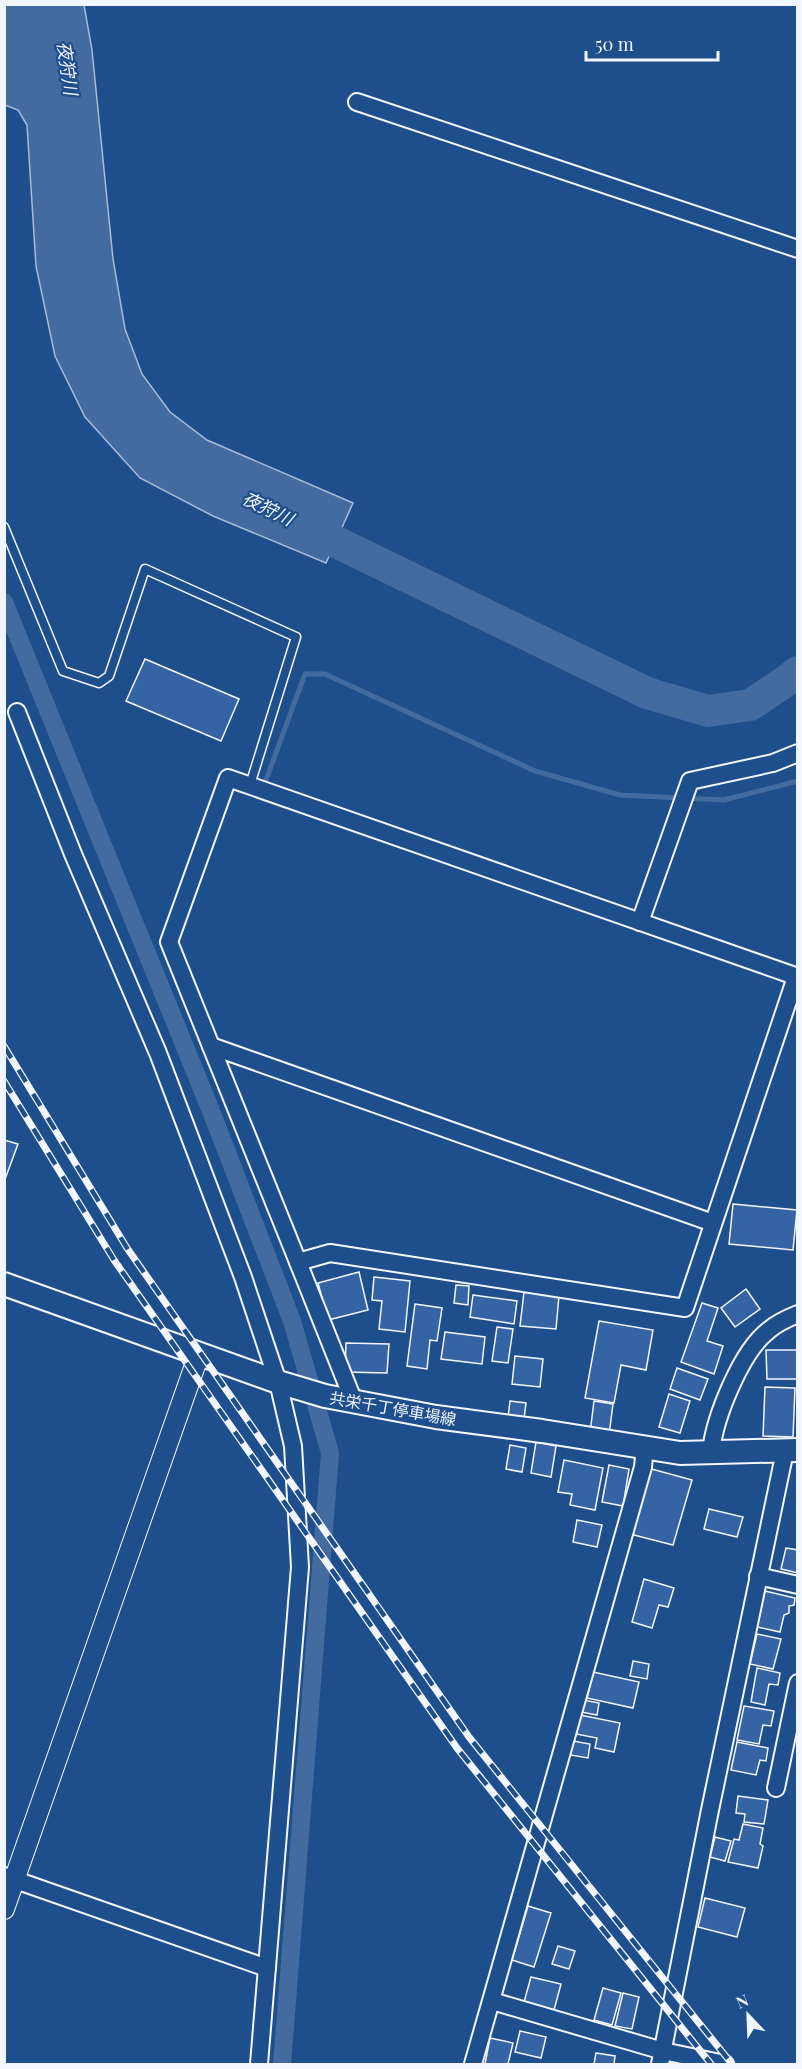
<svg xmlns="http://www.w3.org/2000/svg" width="802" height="2069" viewBox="0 0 802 2069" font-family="'Playfair Display','Noto Sans JP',serif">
<rect width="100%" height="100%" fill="#1f4e8c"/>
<path fill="#446ba0" stroke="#a8bbd7" stroke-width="1.5" d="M4,5H84L92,50L113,259L125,329L142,374L170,412L207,440L353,503L326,563L213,516L140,478L85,417L55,356L36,266L27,125L18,110L5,105Z"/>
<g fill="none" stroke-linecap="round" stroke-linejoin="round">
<path stroke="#446ba0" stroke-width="5" d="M266,780L305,674H325L535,771L620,795L724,800L798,781"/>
<path stroke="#446ba0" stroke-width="18" d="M4,602L211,1111L292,1321L330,1453L282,2064"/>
<path stroke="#446ba0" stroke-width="32" d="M299,524L647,693L708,711L750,705L789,679L798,672"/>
</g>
<g fill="#3563a3" stroke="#f2f6ff" stroke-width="1.5">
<path d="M145,659L239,699L221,741L126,701Z"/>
<path d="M4,1140L18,1144L4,1182Z"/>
<path d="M733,1204L797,1210L793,1250L729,1244Z"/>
<path d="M359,1272L368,1310L328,1320L318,1283Z"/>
<path d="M374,1277L410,1281L405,1332L379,1329L382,1301L372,1300Z"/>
<path d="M456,1285L469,1286L468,1305L454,1303Z"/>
<path d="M746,1289L760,1309L735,1327L721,1308Z"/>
<path d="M524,1292L559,1296L556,1329L520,1326Z"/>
<path d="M473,1295L517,1301L514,1324L470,1317Z"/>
<path d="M702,1303L718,1308L707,1341L723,1346L714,1374L681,1362Z"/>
<path d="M415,1304L442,1308L437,1341L430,1340L427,1369L407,1366Z"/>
<path d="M599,1321L653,1330L646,1370L621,1365L614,1403L585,1398Z"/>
<path d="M497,1327L513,1329L508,1363L492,1361Z"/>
<path d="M445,1332L485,1337L482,1364L441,1359Z"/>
<path d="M346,1343L389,1344L387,1373L345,1372Z"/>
<path d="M766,1350H798V1379H767Z"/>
<path d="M515,1356L543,1359L540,1387L512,1384Z"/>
<path d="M677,1368L708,1379L700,1400L670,1389Z"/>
<path d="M765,1387L795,1388L793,1437L763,1436Z"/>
<path d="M669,1394L690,1401L680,1433L659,1427Z"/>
<path d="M510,1401L526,1403L524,1419L508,1417Z"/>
<path d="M594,1401L613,1404L609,1435L590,1433Z"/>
<path d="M536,1442L556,1446L551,1477L531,1473Z"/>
<path d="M510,1445L526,1448L522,1472L506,1469Z"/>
<path d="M564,1460L603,1468L595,1510L570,1505L572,1494L558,1492Z"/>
<path d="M609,1465L629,1469L623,1506L602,1502Z"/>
<path d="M648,1468L692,1480L673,1545L630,1534Z"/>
<path d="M709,1509L743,1517L737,1537L704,1529Z"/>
<path d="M577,1520L602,1525L597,1547L573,1542Z"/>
<path d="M786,1548L798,1550V1573L781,1569Z"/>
<path d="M644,1579L674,1588L668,1607L659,1605L652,1628L632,1622Z"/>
<path d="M765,1591L795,1598L794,1605L789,1606V1613L784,1615L780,1632L757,1627Z"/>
<path d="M757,1634L781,1639L773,1669L750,1664Z"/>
<path d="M633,1661L649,1664L647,1679L630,1676Z"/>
<path d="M757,1668L780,1673L778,1685L769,1684L765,1705L751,1702Z"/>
<path d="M593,1672L639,1682L633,1708L587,1698Z"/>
<path d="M583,1700L599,1703L597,1715L581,1712Z"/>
<path d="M744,1706L774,1711L771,1726L763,1725L759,1744L737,1740Z"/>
<path d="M580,1715L620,1723L614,1752L595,1748L597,1738L576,1734Z"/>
<path d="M573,1741L590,1744L588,1758L570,1755Z"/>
<path d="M737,1742L768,1748L766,1761L760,1760L756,1775L731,1770Z"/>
<path d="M738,1796L768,1800L764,1824L744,1822L745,1814L736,1813Z"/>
<path d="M743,1824L763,1828L760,1844L763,1846L758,1868L728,1862L734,1839L739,1840Z"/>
<path d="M715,1837L731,1841L725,1861L710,1857Z"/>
<path d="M705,1898L745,1908L737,1937L698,1927Z"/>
<path d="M528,1906L551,1913L534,1967L512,1960Z"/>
<path d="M558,1946L575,1951L569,1969L552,1964Z"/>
<path d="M531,1977L561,1984L554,2010L524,2002Z"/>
<path d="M603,1988L621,1993L612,2025L594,2020Z"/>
<path d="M623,1993L639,1997L632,2029L615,2026Z"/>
<path d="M520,2031L546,2037L541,2058L515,2052Z"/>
<path d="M490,2038L513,2043L508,2064H485Z"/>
<path d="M596,2053L615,2056L614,2064H594Z"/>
</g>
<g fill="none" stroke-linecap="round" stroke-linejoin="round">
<defs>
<path id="service" d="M4,527L63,671L99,683L109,676L145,569L296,637L250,785"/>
<g id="minor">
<path d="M357,102L798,249"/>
<path d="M17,712L73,854L158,1053L243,1277L278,1382L293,1446L300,1567L259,2064"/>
<path d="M640,922L690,781L773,763L798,753"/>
<path d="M211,1046L713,1223"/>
<path d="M298,1262L169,942L228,778L798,977"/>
<path d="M354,1402L298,1262L330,1253L685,1308L796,977"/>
<path d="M711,1451C715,1417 741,1351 769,1330C777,1323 788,1318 798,1314"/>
<path d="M758,1576L798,1585"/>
<path d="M776,1788L798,1683"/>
<path d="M4,1876L267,1968"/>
<path d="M492,2001L663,2051L725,2064"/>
<path d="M473,2064L643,1467L645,1446"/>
<path d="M660,2064L710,1810L785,1451"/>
</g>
<path id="tertiary" d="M4,1909L199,1354"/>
<path id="secondary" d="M4,1284L278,1382L325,1396L436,1417L542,1431L680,1453L798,1450"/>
</defs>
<use href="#service" stroke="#f2f6ff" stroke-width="11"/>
<use href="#minor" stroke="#f2f6ff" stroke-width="20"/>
<use href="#tertiary" stroke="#f2f6ff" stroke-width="22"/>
<use href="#secondary" stroke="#f2f6ff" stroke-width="26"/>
<use href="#service" stroke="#1f4e8c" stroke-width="8"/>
<use href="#minor" stroke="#1f4e8c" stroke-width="16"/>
<use href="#tertiary" stroke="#1f4e8c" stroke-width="20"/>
<use href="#secondary" stroke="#1f4e8c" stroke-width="22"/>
<defs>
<g id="rail">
<path d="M4,1046L127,1248L469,1737L732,2064"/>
<path d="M4,1081L114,1260L457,1748L711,2064"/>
</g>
</defs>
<use href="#rail" stroke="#f2f6ff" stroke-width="7"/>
<use href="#rail" stroke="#1f4e8c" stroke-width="4.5" stroke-dasharray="14" stroke-linecap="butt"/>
</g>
<g text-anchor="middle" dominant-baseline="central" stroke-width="4.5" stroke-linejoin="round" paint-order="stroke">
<g font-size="16" fill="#f2f6ff" stroke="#1f4e8c">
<text transform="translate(393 1408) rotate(10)">共栄千丁停車場線</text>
</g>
<g font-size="18" font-style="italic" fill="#f2f6ff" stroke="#1f4e8c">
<text transform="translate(68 68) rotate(82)">夜狩川</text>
<text transform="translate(268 508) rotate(26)">夜狩川</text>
</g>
</g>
<rect width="802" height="2069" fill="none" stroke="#f2f6ff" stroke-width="12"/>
<g transform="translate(748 2015) rotate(337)" stroke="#1f4e8c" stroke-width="4.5" paint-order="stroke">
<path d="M0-4.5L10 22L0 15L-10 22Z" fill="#f2f6ff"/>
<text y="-9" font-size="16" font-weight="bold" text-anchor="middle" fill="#f2f6ff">N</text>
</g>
<path d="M586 51v9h132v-9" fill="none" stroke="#f2f6ff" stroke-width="3"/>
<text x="595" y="51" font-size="18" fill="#f2f6ff" stroke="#1f4e8c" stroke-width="4.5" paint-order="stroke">50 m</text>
</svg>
